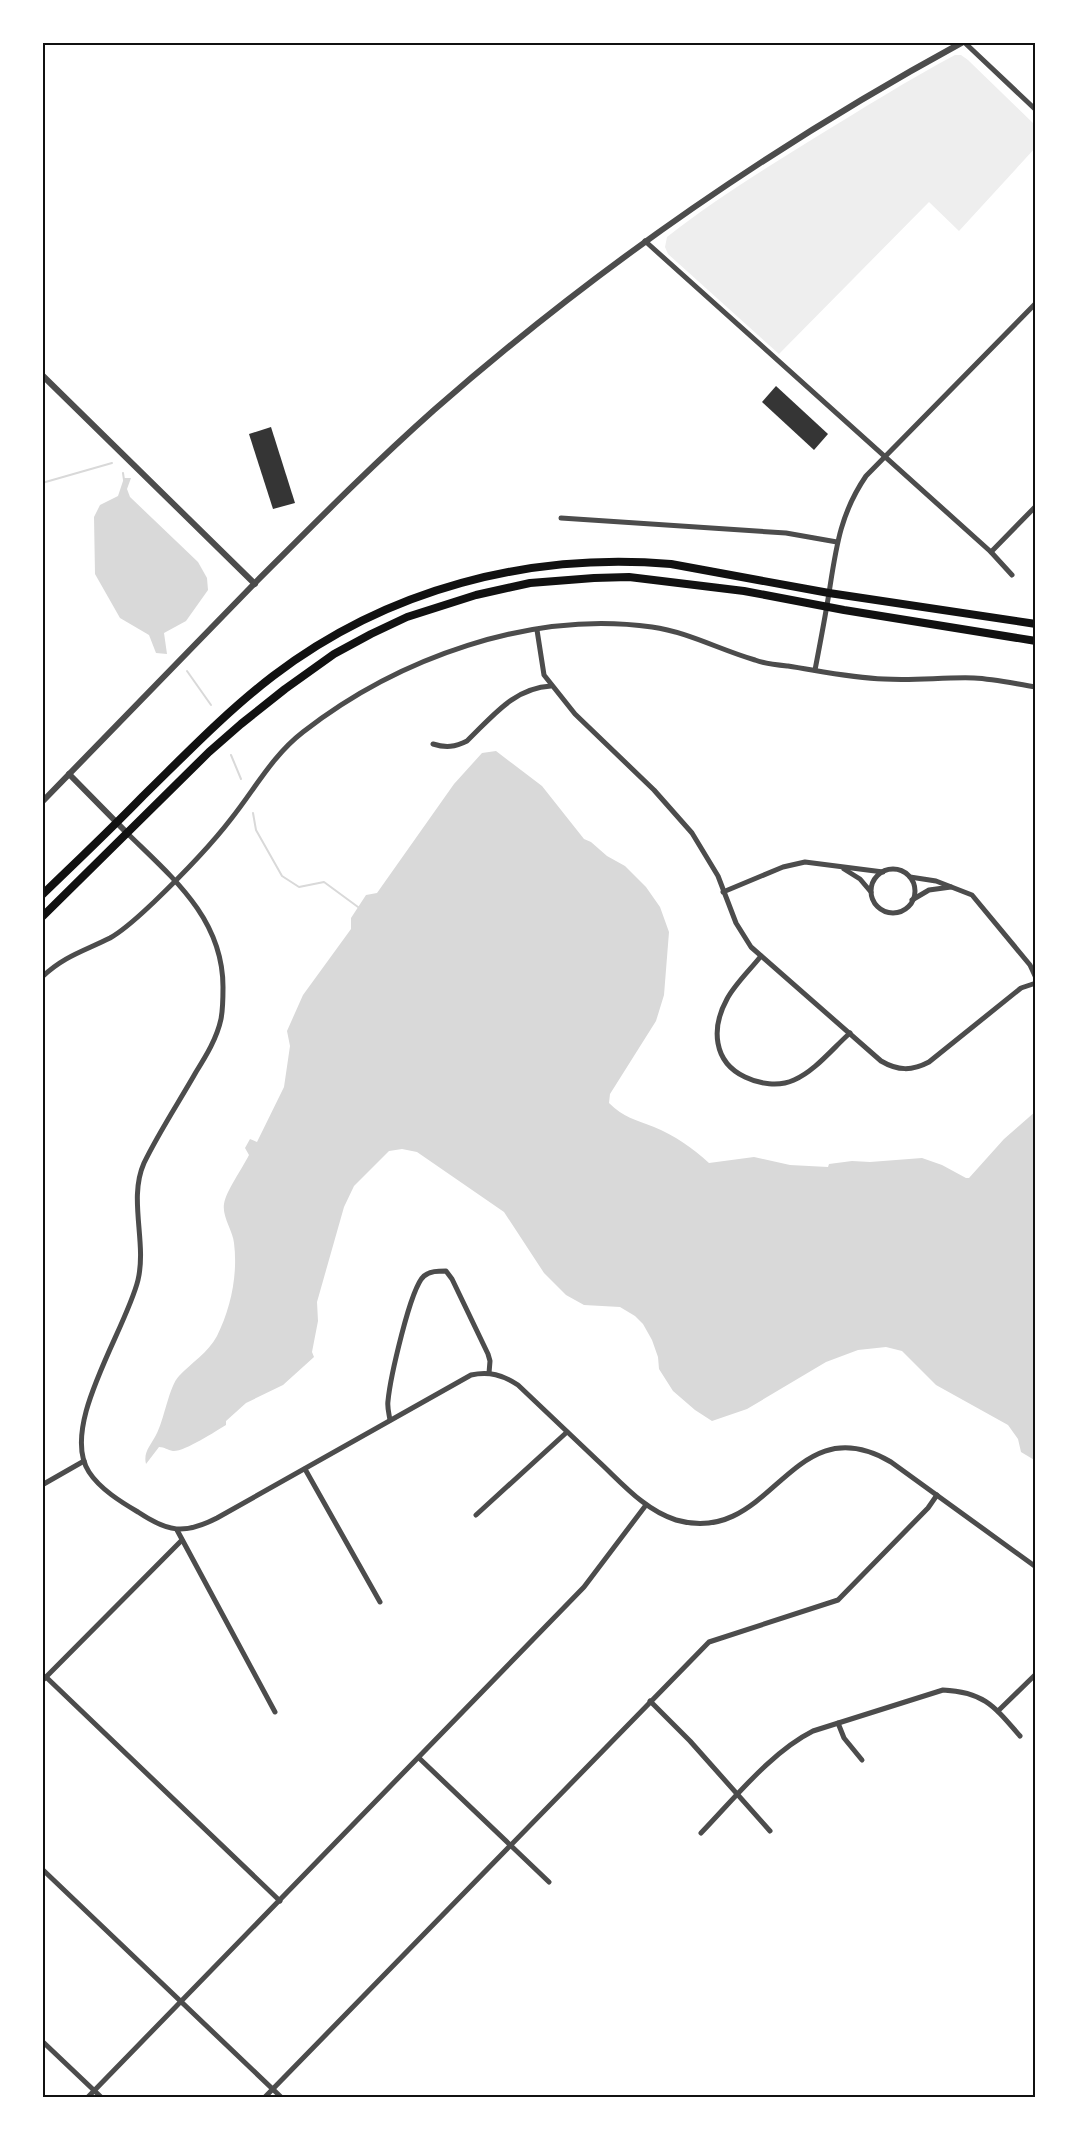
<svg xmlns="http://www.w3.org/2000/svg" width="1078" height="2139" viewBox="0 0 1078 2139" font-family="Inter,sans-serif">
<rect width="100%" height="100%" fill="#fff"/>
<path fill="#eee" d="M955,55H961L968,60L1036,126V147L959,231L929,202L779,354L668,254L665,247L667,237C714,200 766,168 816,137C862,109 908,80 955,55Z"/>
<g fill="#d9d9d9">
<path d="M124,478H131L127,489L130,497L198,562L207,578L208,590L186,621L164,633L167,654L156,653L149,635L120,618L95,574L94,517L100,505L118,496Z"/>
<path d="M496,751L542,786L584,839L591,842L607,856L625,866L646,887L660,907L669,932L664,995L656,1021L610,1094L609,1103C623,1117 636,1120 654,1127C674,1135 693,1148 709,1163L754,1157L790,1165L828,1167L829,1164L852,1161L870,1162L922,1158L942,1165L966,1178H969L1004,1139L1036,1111V1461L1021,1452L1018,1439L1008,1425L936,1385L902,1351L886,1347L858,1350L826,1362L747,1409L712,1421L695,1410L673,1391L659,1369L658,1357L652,1340L643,1324L635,1316L620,1307L584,1305L566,1295L544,1273L504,1212L417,1152L402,1149L389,1151L354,1186L344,1207L317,1302L318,1321L312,1352L314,1357L283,1385L246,1403L226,1421V1425C216,1431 184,1452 173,1451C167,1450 165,1447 159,1447L146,1464C143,1452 151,1445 156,1435C164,1421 169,1386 179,1376C191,1363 208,1353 217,1336C231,1308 238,1274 234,1243C233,1231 222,1217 224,1204C226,1191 242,1169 249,1155L245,1148L250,1139L257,1142L284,1087L290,1046L287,1031L303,995L351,929V918L366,895L377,893L454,784L482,753Z"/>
</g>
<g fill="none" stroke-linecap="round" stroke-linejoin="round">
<g stroke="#d9d9d9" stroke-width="2">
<path d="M123,473L124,480"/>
<path d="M42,483L112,463"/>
<path d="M187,671L211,705"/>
<path d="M231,755L241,779"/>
<path d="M253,813L256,830L282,876L299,887L324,882L358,907"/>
</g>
</g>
<g fill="#353535">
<path d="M776,386L828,434L814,450L762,402Z"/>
<path d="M271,427L295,503L273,509L249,434Z"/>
</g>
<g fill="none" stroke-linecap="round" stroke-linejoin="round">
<g stroke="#4c4c4c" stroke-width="5">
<path d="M964,42L1036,110"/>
<path d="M645,241L991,552L1012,575"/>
<path d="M561,518L786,533L837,542"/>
<path d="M991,552L1036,506"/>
<path d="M537,630L544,675L575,714L654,790L692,833L718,876L736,923L751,947L881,1061C898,1071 912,1071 929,1062L1021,988L1036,983"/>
<path d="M815,670C820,644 825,618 829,593C836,548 840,514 866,476L1036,303"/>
<path d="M433,744C446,748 455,747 467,741C493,716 514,688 551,686"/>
<path d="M128,834C173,878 223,919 223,987C223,997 223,1009 221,1019C217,1038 206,1056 196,1072C179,1102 159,1132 144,1163C128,1199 147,1242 138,1280C126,1330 59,1426 89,1472C100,1489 121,1502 138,1512C168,1532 184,1535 217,1518L471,1375C489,1371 503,1375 518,1385C544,1410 571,1435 597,1460C621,1482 644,1510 676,1520C773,1548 790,1403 891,1462L1036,1567"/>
<path d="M844,869L860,879L871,892"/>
<circle cx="893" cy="891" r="22"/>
<path d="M910,877L936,881L972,895L1030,965L1036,978"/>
<path d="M723,892L783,867L805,862L883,872"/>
<path d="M912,900L929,890L951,887"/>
<path d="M761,956C750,970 735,984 727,999C711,1028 713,1062 745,1077C759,1084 779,1087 794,1080C815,1071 833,1048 850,1033"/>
<path d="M42,977C64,956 84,951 110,938C126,929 140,915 154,902C181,876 208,849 231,819C255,789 272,756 303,732C398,658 531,610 652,627C688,632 720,650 755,660C765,664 777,665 788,666C820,671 852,678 884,679C914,681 944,677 974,678C995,679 1016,684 1036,687"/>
<path d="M390,1420C389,1414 387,1407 388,1401C390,1380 410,1288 424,1276C430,1271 438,1271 446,1271L452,1279L488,1354L490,1361L489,1373"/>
<path d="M305,1469L380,1602"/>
<path d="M42,1485L84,1461"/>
<path d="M476,1515L567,1432"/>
<path d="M177,1530L275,1712"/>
<path d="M46,1677L280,1901"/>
<path d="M42,1681L182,1540"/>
<path d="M650,1701L690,1741L770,1831"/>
<path d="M998,1711L1036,1674"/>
<path d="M838,1723L844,1738L862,1760"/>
<path d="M419,1758L549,1882"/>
<path d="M701,1833C734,1799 771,1752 813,1731L943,1690C984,1692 994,1706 1020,1736"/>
<path d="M42,1869L281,2097"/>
<path d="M42,2041L101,2097"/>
<path d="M88,2097L584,1587L646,1505"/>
<path d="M265,2097L709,1642L838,1600L928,1508L937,1495"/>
</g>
<g stroke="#4c4c4c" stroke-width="6">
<path d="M42,375L255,584"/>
<path d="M69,774L128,834"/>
<path d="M42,802C112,730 182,658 252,586C312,526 371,466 434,410C596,268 774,145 963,42"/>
</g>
<g stroke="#111" stroke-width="8">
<path d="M42,895C76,862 110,830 143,796C185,755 226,712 273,676C387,589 529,552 671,564L829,593L1036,624"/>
<path d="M42,917L209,752L241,724L285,689L334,654L371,634L407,617L476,595L530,583L594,578L629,577L744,591L844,610L1036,641"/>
</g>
</g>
<rect width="1078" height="2139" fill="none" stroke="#ffffff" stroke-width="87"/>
<rect x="44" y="44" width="990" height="2052" fill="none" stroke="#111" stroke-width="2"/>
</svg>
